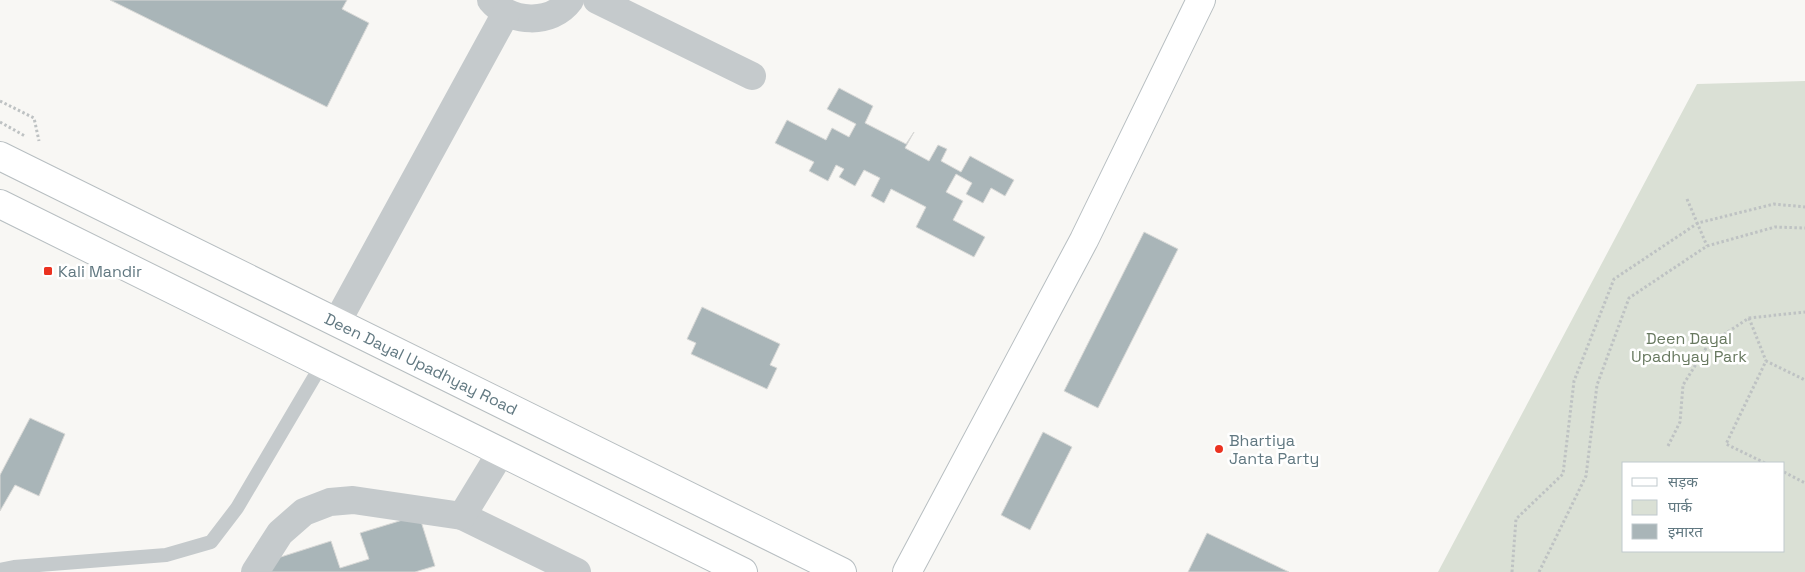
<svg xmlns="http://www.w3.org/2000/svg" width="1805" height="572" viewBox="0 0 1805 572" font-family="'Space Grotesk','Noto Sans Devanagari',sans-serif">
<rect width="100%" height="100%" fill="#f8f7f4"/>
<path fill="#dae0d5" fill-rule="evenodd" d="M1805,81V572H1438L1697,84ZM1624,463H1784V551H1624Z"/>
<g fill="#a9b5b8" stroke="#d9d9d7">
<path d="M110,0H347L342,9L369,23L327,107Z"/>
<path d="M839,88L873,106L865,123L906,144L914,132L905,148L929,161L938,145L947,149L941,161L961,172L970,156L1014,180L1005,196L991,188L983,203L966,194L972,183L956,174L946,192L963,201L953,220L985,237L974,257L916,227L926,207L891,189L884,203L871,196L880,178L864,170L855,186L839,177L844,169L836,165L828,181L809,171L814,162L775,143L787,120L826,140L832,128L849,137L856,124L827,109Z"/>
<path d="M1144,232L1178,249L1098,408L1064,391Z"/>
<path d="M702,307L780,344L770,365L777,368L767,389L691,354L696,343L687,339Z"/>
<path d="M30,418L65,434L39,496L15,485L0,511V475Z"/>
<path d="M1043,432L1072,447L1030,530L1001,515Z"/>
<path d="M419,515L435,566L415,572H268L265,562L331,541L340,568L369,559L360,533Z"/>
<path d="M1207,533L1289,572H1188Z"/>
</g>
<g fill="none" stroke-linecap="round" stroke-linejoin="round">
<defs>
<g id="secondary">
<path d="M0,156L842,572"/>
<path d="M0,204L743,572"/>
<path d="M907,572L1084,240L1201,0"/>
</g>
</defs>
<use href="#secondary" stroke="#b7bec1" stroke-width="30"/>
<g stroke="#bec2c3" stroke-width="3" stroke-dasharray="2.5 2.5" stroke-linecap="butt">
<path d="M0,101L34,118L39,141"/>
<path d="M0,122L25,136"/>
<path d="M1687,199L1707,246"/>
<path d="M1749,318L1766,361"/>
<path d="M1668,446L1680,422L1683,385L1708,345L1749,318L1805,312"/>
<path d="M1765,463L1726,444L1766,361L1805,380"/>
<path d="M1784,472L1805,483"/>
<path d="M1512,572L1516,519L1563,474L1574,381L1614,279L1698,223L1774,204L1805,207"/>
<path d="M1539,572L1586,476L1597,385L1629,298L1707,246L1775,227L1805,228"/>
</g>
<path stroke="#c5cacc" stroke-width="14" d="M0,570L14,567L166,555L211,542L237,508L322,364"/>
<g stroke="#c5cacc" stroke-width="28">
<path d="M491,0C510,23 551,26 570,0"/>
<path d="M597,0L752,76"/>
<path d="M337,322L506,13"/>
<path d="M462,516L577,572"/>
<path d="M255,572L280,533L304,512L330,502L353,500L462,516L501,452"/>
</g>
<use href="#secondary" stroke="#fff" stroke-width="28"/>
</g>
<g fill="#eb3220" stroke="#fff" stroke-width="2">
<rect x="43" y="266" width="10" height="10" rx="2.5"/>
<circle cx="1219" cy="449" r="5"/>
</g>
<g text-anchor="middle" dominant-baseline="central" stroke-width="5" stroke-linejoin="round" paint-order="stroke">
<g font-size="16" fill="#617881" stroke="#fff" text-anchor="start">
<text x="58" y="271">Kali Mandir</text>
<text x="1229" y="440">Bhartiya<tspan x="1229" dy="18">Janta Party</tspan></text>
</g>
<g font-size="16" fill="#687960" stroke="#fff">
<text x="1689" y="338">Deen Dayal<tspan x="1689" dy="18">Upadhyay Park</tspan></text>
</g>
<g font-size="16" fill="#617881" stroke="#fff">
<text transform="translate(421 364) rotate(26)">Deen Dayal Upadhyay Road</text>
</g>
</g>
<rect x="1622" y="462" width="162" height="90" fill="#ffffff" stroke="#c0c9cd"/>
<rect x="1632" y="478" width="25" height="8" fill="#ffffff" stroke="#c0c9cd"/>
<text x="1668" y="487" font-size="15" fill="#617881">सड़क</text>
<rect x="1632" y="500" width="25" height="15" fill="#dae0d5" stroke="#c0c9cd"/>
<text x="1668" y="512" font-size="15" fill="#617881">पार्क</text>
<rect x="1632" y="524" width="25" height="15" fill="#a9b5b8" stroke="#c0c9cd"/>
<text x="1668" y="537" font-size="15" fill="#617881">इमारत</text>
</svg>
